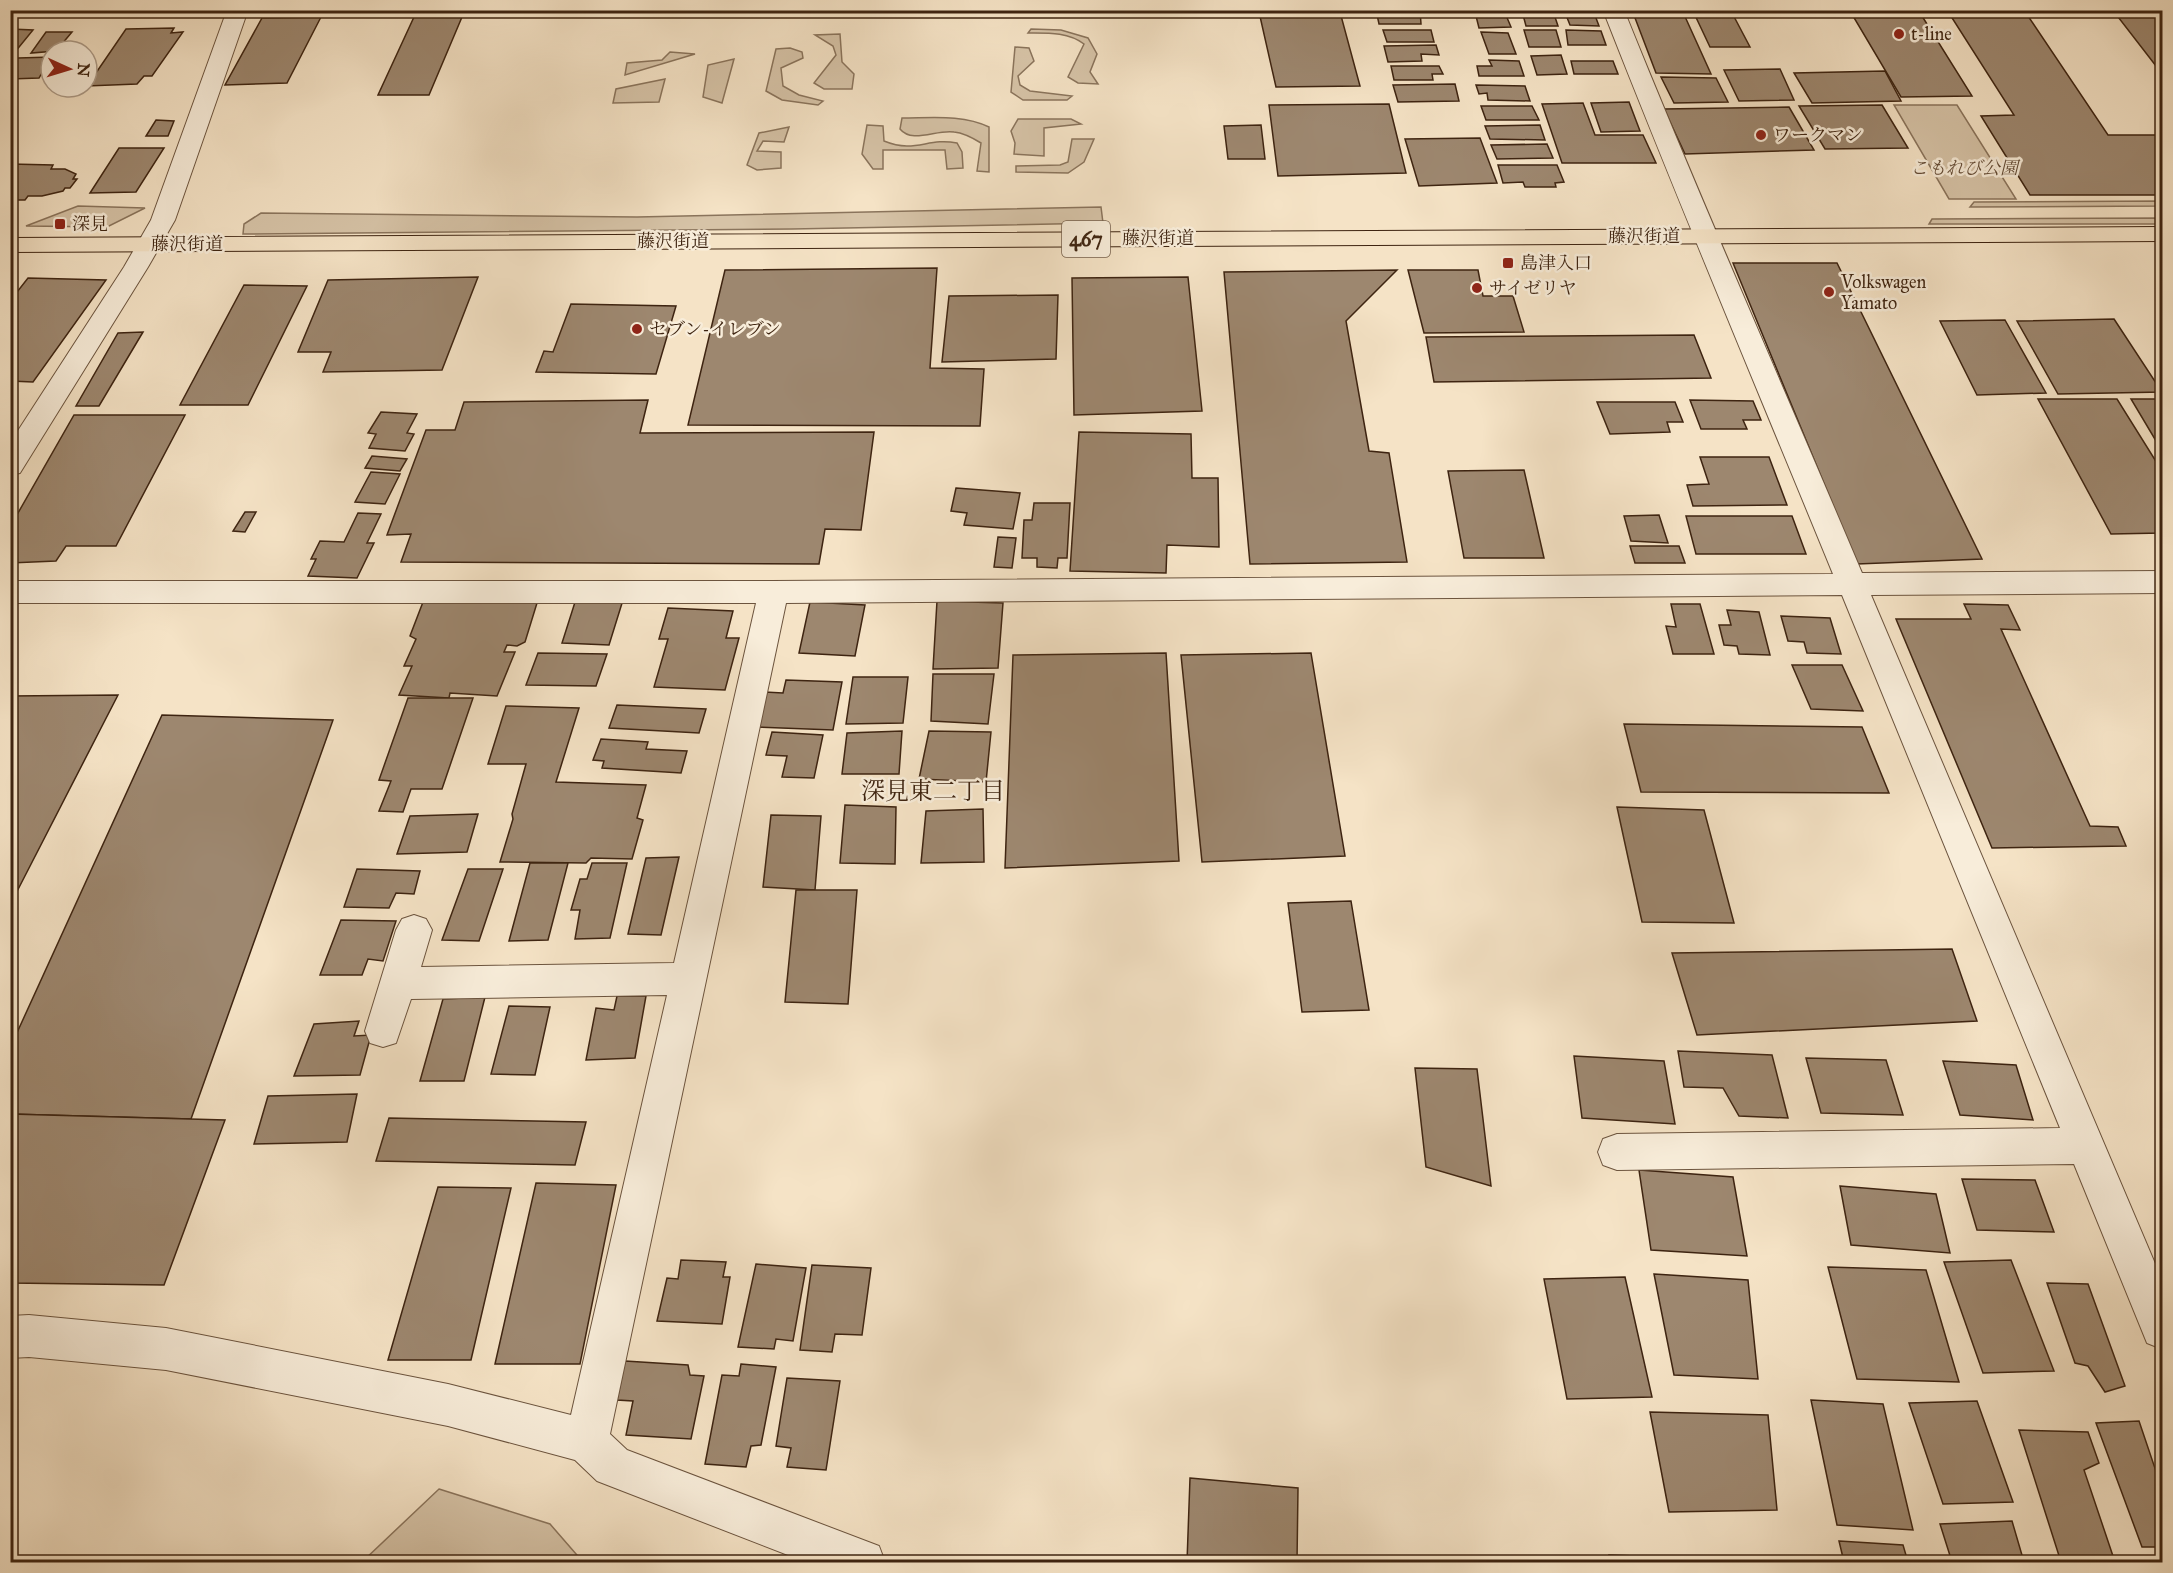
<svg xmlns="http://www.w3.org/2000/svg" width="2173" height="1573" viewBox="0 0 2173 1573" font-family="'IM FELL Great Primer','Noto Serif JP',serif">
<rect width="100%" height="100%" fill="#f5e3c6"/>
<filter id="stains"><feTurbulence type="fractalNoise" baseFrequency=".00333" numOctaves="4"/><feColorMatrix values="0 0 0 0 .2 0 0 0 0 .09 0 0 0 0 .02 0 0 0 .5 -.17"/></filter>
<radialGradient id="worn" r=".72"><stop offset=".6" stop-color="#630" stop-opacity="0"/><stop offset="1" stop-color="#630" stop-opacity=".3"/></radialGradient>
<g fill="#d6c3a7" stroke="#8a745c" stroke-width="1.5">
<path d="M1031,29L1061,30L1088,38L1097,54L1090,72L1098,84L1078,83L1068,77L1084,44C1068,32 1048,33 1028,33Z"/>
<path d="M840,34L842,62L854,74L852,89H824L814,83L836,55L833,46L815,35Z"/>
<path d="M1015,47L1029,48L1034,61L1018,76L1020,85L1030,91L1072,96L1067,100H1023L1011,92Z"/>
<path d="M790,48L802,52L803,58L781,68L783,86L799,95L823,101L818,105L782,100L766,91L776,49Z"/>
<path d="M670,52L695,54L625,75L627,63L662,60Z"/>
<path d="M734,59L722,103L703,97L708,65Z"/>
<path d="M665,79L659,102L613,103L616,89Z"/>
<path d="M1894,105H1957L2016,199H1949Z"/>
<path d="M902,118C930,118 963,114 989,127V172L977,171L981,143C973,138 964,133 954,132C937,129 912,144 900,129Z"/>
<path d="M1018,119H1071L1081,124L1044,128V156L1014,154L1015,143L1011,131Z"/>
<path d="M867,125L883,126L884,141C916,154 927,137 957,143L962,152L963,168L947,169L945,150H883V169H873L862,154Z"/>
<path d="M789,127L784,142L763,141L757,151L781,152V168L757,170L747,165L759,133Z"/>
<path d="M1072,139H1094L1084,162L1068,173L1016,172V166L1060,165L1068,162Z"/>
<path d="M2162,201V206L1970,207L1974,202Z"/>
<path d="M78,206L145,208L107,227L26,226Z"/>
<path d="M1101,207L1103,223L792,229L243,234L244,224L261,213L637,217Z"/>
<path d="M2162,218V224H1929L1932,219Z"/>
<path d="M439,1489L550,1524L583,1562H362Z"/>
</g>
<g fill="#9d876f" stroke="#3e2411" stroke-width="1.5">
<path d="M1376,10H1420L1421,24H1379Z"/>
<path d="M1564,10H1593L1599,26L1570,25Z"/>
<path d="M1632,10H1682L1711,74L1656,73Z"/>
<path d="M1947,10H2024L2108,135H2158L2162,141V195H2030L1981,116L2014,115Z"/>
<path d="M1522,11H1553L1558,26H1526Z"/>
<path d="M1693,11H1731L1750,47H1710Z"/>
<path d="M1259,12H1340L1360,86L1276,87Z"/>
<path d="M1475,12L1505,13L1511,27L1479,28Z"/>
<path d="M2162,12V66H2156L2115,13Z"/>
<path d="M1853,16H1922L1972,96L1901,97Z"/>
<path d="M321,17L287,83L225,85L262,18Z"/>
<path d="M414,17H462L429,95H378Z"/>
<path d="M174,28L171,33L183,32L152,76H144L137,84L87,86L126,29Z"/>
<path d="M10,29L33,30L15,52H10Z"/>
<path d="M1383,30H1431L1434,42H1387Z"/>
<path d="M1524,30H1556L1561,47H1529Z"/>
<path d="M1566,30L1601,31L1606,45H1568Z"/>
<path d="M46,32H72L56,51L31,53Z"/>
<path d="M1481,32L1508,33L1516,54H1489Z"/>
<path d="M1436,45L1439,55L1421,54L1422,61L1388,62L1384,46Z"/>
<path d="M1561,55L1567,74L1537,75L1531,56Z"/>
<path d="M51,57L39,78L10,79V69L18,58Z"/>
<path d="M1489,60L1519,61L1524,76H1479L1477,66H1492Z"/>
<path d="M1571,61H1613L1618,74H1574Z"/>
<path d="M1391,66H1439L1443,74H1432L1433,80H1394Z"/>
<path d="M1780,69L1794,100L1739,101L1724,70Z"/>
<path d="M1885,71L1901,101L1812,103L1794,73Z"/>
<path d="M1661,77L1716,78L1728,102L1674,103Z"/>
<path d="M1455,84L1459,101L1398,102L1393,85Z"/>
<path d="M1476,85L1525,86L1530,101L1488,100L1487,93L1479,94Z"/>
<path d="M1629,102L1640,131L1601,132L1591,103Z"/>
<path d="M1583,103L1595,135H1643L1656,163H1562L1542,104Z"/>
<path d="M1389,104L1406,173L1278,176L1269,105Z"/>
<path d="M1882,105L1908,148L1825,149L1799,106Z"/>
<path d="M1481,106H1532L1539,120H1486Z"/>
<path d="M1789,107L1814,150L1685,154L1664,109Z"/>
<path d="M156,120L174,121L168,136H146Z"/>
<path d="M1261,125L1265,159H1228L1224,126Z"/>
<path d="M1540,125L1545,140L1490,139L1485,126Z"/>
<path d="M1480,138L1497,183L1419,186L1405,139Z"/>
<path d="M1547,144L1553,158L1497,159L1491,145Z"/>
<path d="M119,148H164L136,192L90,193Z"/>
<path d="M10,164L53,165L51,169H65L76,174L73,179H77L70,188H65L63,191L42,196H28L25,200H10Z"/>
<path d="M1498,165H1557L1564,182L1555,183L1556,187H1525L1523,182L1503,183Z"/>
<path d="M1733,263H1837L1982,559L1857,564Z"/>
<path d="M937,268L930,368L984,369L980,426L688,425L725,270Z"/>
<path d="M1397,270L1346,321L1369,451L1389,453L1407,562L1250,564L1224,272Z"/>
<path d="M1408,270H1478L1483,296H1513L1524,332L1424,333Z"/>
<path d="M478,277L442,370L323,372L331,352H298L328,280Z"/>
<path d="M1188,277L1202,411L1074,415L1072,278Z"/>
<path d="M28,278L106,280L33,382L10,381V301Z"/>
<path d="M244,285L307,286L248,405H180Z"/>
<path d="M1058,295L1056,359L942,362L949,296Z"/>
<path d="M571,304L676,306L656,374L536,372L544,351L553,352Z"/>
<path d="M2114,319L2162,392L2058,394L2017,321Z"/>
<path d="M2005,320L2046,393L1977,395L1940,321Z"/>
<path d="M143,332L99,406H76L118,333Z"/>
<path d="M1694,335L1711,378L1434,382L1426,337Z"/>
<path d="M2038,399H2117L2162,471V533L2111,534Z"/>
<path d="M2131,399H2162V451Z"/>
<path d="M648,400L640,433L874,432L861,530L825,529L819,564L401,562L411,534L387,535L426,430H455L464,402Z"/>
<path d="M1690,400L1753,401L1761,420H1743L1747,429H1701Z"/>
<path d="M1597,402H1675L1683,422H1667L1670,432L1610,434Z"/>
<path d="M381,412L417,414L407,433L414,434L405,451L369,448L376,434L368,433Z"/>
<path d="M74,415H185L116,546H66L56,561L10,563V527Z"/>
<path d="M1079,432L1191,434L1192,478H1218L1219,547L1167,545L1166,573L1070,571Z"/>
<path d="M372,456L407,459L400,471L365,468Z"/>
<path d="M1700,457H1769L1787,505L1693,506L1687,485L1709,484Z"/>
<path d="M1524,470L1544,558H1464L1448,471Z"/>
<path d="M371,472L400,474L385,504L355,502Z"/>
<path d="M956,488L1020,493L1013,529L964,525L967,513L951,511Z"/>
<path d="M1034,503H1070L1067,558H1058L1057,568L1037,567V558H1022L1024,520H1032Z"/>
<path d="M245,512H256L245,532L233,531Z"/>
<path d="M358,513L381,514L367,543H374L357,578L308,576L316,559H311L320,541L344,542Z"/>
<path d="M1659,515L1668,543L1631,541L1624,516Z"/>
<path d="M1686,516H1792L1806,554H1696Z"/>
<path d="M998,537L1016,538L1012,568L994,567Z"/>
<path d="M1630,546H1679L1685,563H1635Z"/>
<path d="M576,599L623,600L609,645L562,643Z"/>
<path d="M937,601L1003,603L998,668L933,669Z"/>
<path d="M423,602L537,603L525,642L517,646L507,645L504,652H515L497,696L450,693L449,698L399,695L412,666H404L416,639L410,636Z"/>
<path d="M810,602L865,605L855,656L799,653Z"/>
<path d="M1671,604H1700L1714,654H1673L1666,626L1676,627Z"/>
<path d="M1964,604L2008,605L2020,630L2001,629L2090,826L2118,827L2126,846L1992,848L1896,619H1971Z"/>
<path d="M668,608L733,611L726,638H739L725,690L654,687L668,639H659Z"/>
<path d="M1727,610L1759,612L1770,655L1739,654L1737,646L1724,645L1719,625H1731Z"/>
<path d="M1781,616L1830,618L1841,654L1807,653L1804,642L1788,641Z"/>
<path d="M538,653L607,654L596,686L526,685Z"/>
<path d="M1166,653L1179,861L1005,868L1013,655Z"/>
<path d="M1311,653L1345,856L1202,862L1181,655Z"/>
<path d="M1792,665H1842L1863,711L1811,709Z"/>
<path d="M933,674H994L988,724L931,721Z"/>
<path d="M853,677H908L903,723L846,724Z"/>
<path d="M786,680L842,682L833,730L756,727L765,692L783,693Z"/>
<path d="M118,695L10,905V696Z"/>
<path d="M408,698H473L442,789H411L403,812L379,811L391,781L379,780Z"/>
<path d="M617,705L706,709L699,733L609,728Z"/>
<path d="M506,706L579,708L556,782L646,785L637,818L643,820L632,859L591,858L586,863L500,862L513,819L512,814L526,764H488Z"/>
<path d="M162,715L333,720L191,1119L10,1114V1048Z"/>
<path d="M1624,724L1862,727L1889,793L1641,792Z"/>
<path d="M902,731L899,774H842L847,733Z"/>
<path d="M929,731L991,732L986,782L919,779Z"/>
<path d="M772,732L823,735L814,778L782,777L787,756L766,755Z"/>
<path d="M601,739L648,742L646,749L687,751L681,773L602,768L604,761L593,760Z"/>
<path d="M845,805L896,807L895,864L840,863Z"/>
<path d="M1617,807L1704,810L1734,923L1642,922Z"/>
<path d="M983,809L984,862L921,863L926,811Z"/>
<path d="M478,814L467,852L397,854L410,816Z"/>
<path d="M771,815L821,816L815,890L763,887Z"/>
<path d="M679,857L661,935L628,934L646,858Z"/>
<path d="M530,863H568L548,940L509,941Z"/>
<path d="M592,863H627L610,938L575,939L580,910H571L580,879H587Z"/>
<path d="M357,869L420,871L414,894L396,893L389,908L344,907Z"/>
<path d="M468,869H503L479,941L442,940Z"/>
<path d="M796,890H857L848,1004L785,1002Z"/>
<path d="M1351,901L1369,1010L1302,1012L1288,903Z"/>
<path d="M341,920L396,921L383,961L368,959L362,975H320Z"/>
<path d="M1952,949L1977,1021L1697,1035L1672,953Z"/>
<path d="M617,996H646L635,1058L586,1060L596,1008L614,1010Z"/>
<path d="M485,997L464,1081H420L443,999Z"/>
<path d="M509,1006L550,1007L535,1075L491,1074Z"/>
<path d="M359,1021L354,1036L371,1035L360,1075L294,1076L314,1024Z"/>
<path d="M1678,1051L1772,1055L1788,1118L1739,1116L1723,1088L1684,1087Z"/>
<path d="M1574,1056L1664,1061L1675,1124L1582,1118Z"/>
<path d="M1806,1058L1886,1060L1903,1115L1821,1113Z"/>
<path d="M1943,1061L2016,1065L2033,1120L1960,1115Z"/>
<path d="M1415,1068L1477,1069L1491,1186L1426,1167Z"/>
<path d="M357,1094L347,1142L254,1144L268,1096Z"/>
<path d="M10,1114L225,1120L164,1285L10,1283Z"/>
<path d="M389,1118L586,1122L575,1165L376,1161Z"/>
<path d="M1639,1170L1733,1177L1747,1256L1651,1250Z"/>
<path d="M1962,1179L2035,1180L2054,1232L1977,1230Z"/>
<path d="M536,1183L616,1185L580,1364H495Z"/>
<path d="M1840,1186L1936,1194L1950,1253L1851,1245Z"/>
<path d="M438,1187L511,1188L471,1360H388Z"/>
<path d="M681,1260L726,1262L723,1277H730L722,1324L657,1321L667,1278L678,1279Z"/>
<path d="M2011,1260L2054,1371L1983,1373L1944,1262Z"/>
<path d="M756,1264L806,1268L793,1341L776,1339L774,1349L738,1347Z"/>
<path d="M812,1265L871,1268L862,1335L835,1334L832,1352L800,1350Z"/>
<path d="M1828,1267L1926,1270L1959,1382L1857,1379Z"/>
<path d="M1654,1274L1748,1280L1758,1379L1674,1375Z"/>
<path d="M1625,1277L1652,1397L1567,1399L1544,1279Z"/>
<path d="M2047,1283L2088,1284L2125,1386L2105,1392L2088,1366L2075,1363Z"/>
<path d="M625,1361L688,1365L690,1375L704,1376L691,1439L626,1435L633,1401L617,1400Z"/>
<path d="M741,1364L776,1367L761,1445L751,1446L746,1467L705,1464L722,1375L739,1376Z"/>
<path d="M787,1378L840,1381L826,1470L787,1467L791,1448L776,1446Z"/>
<path d="M1811,1400L1883,1404L1913,1530L1837,1525Z"/>
<path d="M1977,1401L2013,1502L1943,1504L1909,1403Z"/>
<path d="M1650,1412L1768,1415L1777,1510L1669,1512Z"/>
<path d="M2139,1421L2162,1489V1547H2142L2096,1423Z"/>
<path d="M2019,1430L2088,1432L2099,1463L2084,1470L2115,1562H2061Z"/>
<path d="M1190,1478L1298,1488L1297,1562H1187Z"/>
<path d="M2012,1521L2024,1562H1952L1940,1524Z"/>
<path d="M1839,1541L1903,1545L1908,1562H1844Z"/>
<path d="M1609,1555L1776,1561V1562H1610Z"/>
</g>
<g fill="none" stroke-linecap="round" stroke-linejoin="round">
<defs>
<g id="minor">
<path d="M227,10H248L175,220L148,267L20,473L10,475V443L124,267L151,220Z"/>
<path d="M1603,10H1624C1700,199 1783,386 1862,573L2162,571V593L1871,595L2162,1280V1349L2147,1343L2074,1164L1617,1170L1603,1165L1598,1152L1603,1139L1617,1134L2060,1128L1842,595L786,603L610,1434L627,1450L879,1546L885,1562H806L597,1481L575,1460L448,1426L166,1370L29,1357L10,1358V1316L29,1315L166,1328L448,1384L571,1415L667,995L411,999L396,1043L383,1047L370,1043L365,1031L396,930L402,919L414,915L426,919L432,930L421,967L674,963L756,603H10V581H773L1833,574C1756,386 1677,199 1603,10Z"/>
</g>
<path id="highway" d="M2162,227V241L10,252V238Z"/>
</defs>
<use href="#minor" stroke="#6c543e" stroke-width="2"/>
<use href="#highway" stroke="#3e2411" stroke-width="2"/>
<use href="#minor" fill="#f8edda" fill-rule="evenodd"/>
<use href="#highway" fill="#f5e3c6" fill-rule="evenodd"/>
</g>
<g fill="#8f2418" stroke="#f8edda" stroke-width="2">
<circle cx="1899" cy="34" r="6"/>
<circle cx="1761" cy="135" r="6"/>
<rect x="54" y="218" width="12" height="12" rx="3"/>
<rect x="1502" y="257" width="12" height="12" rx="3"/>
<circle cx="1477" cy="288" r="6"/>
<circle cx="1829" cy="292" r="6"/>
<circle cx="637" cy="329" r="6"/>
</g>
<g text-anchor="middle" dominant-baseline="central" stroke-width="5" stroke-linejoin="round" paint-order="stroke">
<g font-size="18" fill="#3e2411" stroke="#f8edda" text-anchor="start">
<text x="1911" y="34">t-line</text>
<text x="1773" y="135">ワークマン</text>
<text x="72" y="224">深見</text>
<text x="1520" y="263">島津入口</text>
<text x="1841" y="282">Volkswagen<tspan x="1841" dy="21">Yamato</tspan></text>
<text x="1489" y="288">サイゼリヤ</text>
<text x="649" y="329">セブン-イレブン</text>
</g>
<g font-size="18" font-style="italic" fill="#644c36" stroke="#f8edda">
<text x="1964" y="168">こもれび公園</text>
</g>
<g font-size="18" fill="#3e2411" stroke="#f8edda">
<text x="1644" y="236">藤沢街道</text>
<text x="1158" y="238">藤沢街道</text>
<text x="673" y="241">藤沢街道</text>
<text x="187" y="244">藤沢街道</text>
</g>
<rect fill="#f8edda" stroke="#76604d" stroke-width="1.5" x="1062" y="221" width="48" height="36" rx="4.5"/>
<g font-size="21" font-weight="bold" fill="#3e2411">
<text x="1086" y="239">467</text>
</g>
<g font-size="24" fill="#3e2411" stroke="#f8edda">
<text x="933" y="791">深見東二丁目</text>
</g>
</g>
<rect width="2173" height="1573" fill="none" stroke="#f5e3c6" stroke-width="36"/>
<rect x="12" y="12" width="2149" height="1549" fill="none" stroke="#3e2411" stroke-width="3"/>
<rect x="18" y="18" width="2137" height="1537" fill="none" stroke="#3e2411" stroke-width="1.5"/>
<g transform="translate(69 69) rotate(94)"><circle r="28" fill="#f8edda" stroke="#ae9d8a" stroke-width="1.5"/>
<path d="M0-4.5L10 22L0 15L-10 22Z" fill="#8f2418"/>
<text y="-9" font-size="16" font-weight="bold" text-anchor="middle" fill="#3e2411">N</text>
</g>
<rect width="100%" height="100%" filter="url(#stains)"/>
<rect width="100%" height="100%" fill="url(#worn)"/>
</svg>
